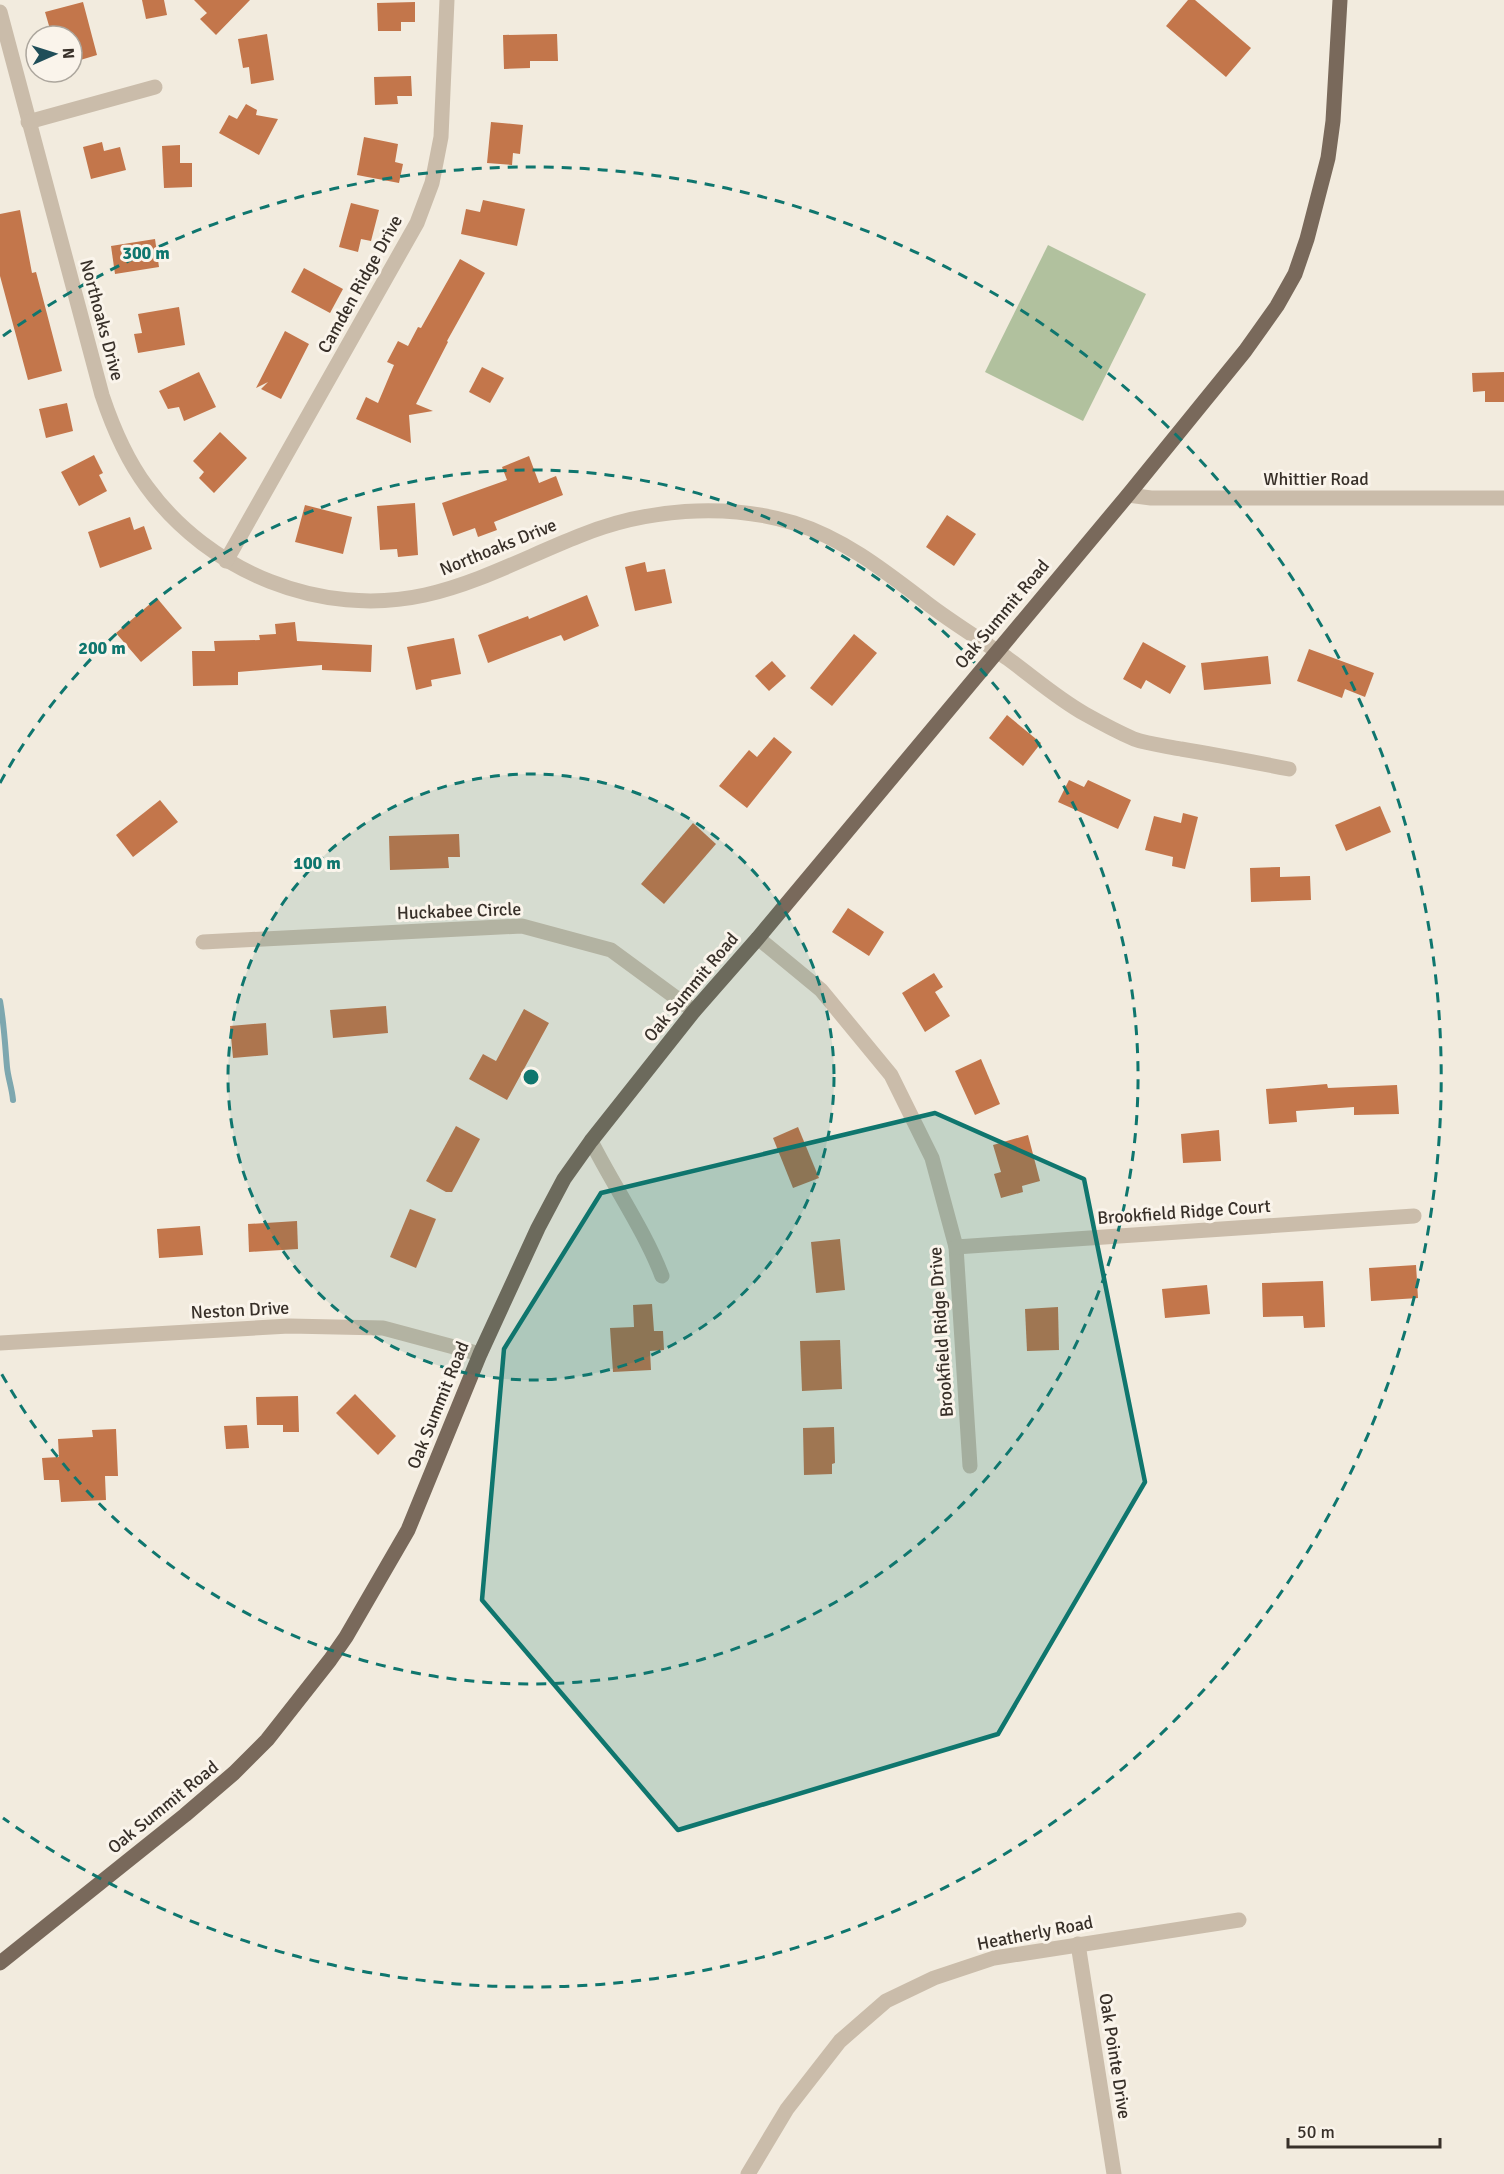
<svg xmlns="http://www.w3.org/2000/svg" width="1504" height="2174" viewBox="0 0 1504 2174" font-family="Signika,sans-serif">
<rect width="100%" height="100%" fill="#f2ebde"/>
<path fill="#b1c19e" d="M1048,245L1146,294L1083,421L985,372Z"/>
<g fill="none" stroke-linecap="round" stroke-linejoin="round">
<path stroke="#7da7af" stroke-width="6" d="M0,1001C4,1023 5,1045 7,1067C8,1078 12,1088 13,1100"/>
</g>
<g fill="#c3764b">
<path d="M142,0H164L167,15L146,19Z"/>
<path d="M194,0H250L216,35L200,19L207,13Z"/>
<path d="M1188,0H1195L1251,48L1226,77L1166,26Z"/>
<path d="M83,2L97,55L77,61L72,36H52L45,12Z"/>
<path d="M415,2V22H401V31H378L377,3Z"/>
<path d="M267,34L274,80L251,84L249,67L243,68L238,39Z"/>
<path d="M557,34L558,61H530V68L504,69L503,35Z"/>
<path d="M411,76L412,96H397L398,104L375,105L374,77Z"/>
<path d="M246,104L257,110L256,115L278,119L259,155L219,133L229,115L237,119Z"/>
<path d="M491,122L523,125L520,154L513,153L512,165L487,163Z"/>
<path d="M364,137L398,144L395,162L403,164L399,183L357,175Z"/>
<path d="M102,142L104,151L120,147L126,170L91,179L83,147Z"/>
<path d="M180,145V163H192V187L164,188L162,146Z"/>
<path d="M483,200L525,209L517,246L461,234L466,209L480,212Z"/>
<path d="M351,203L379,210L371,241L361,239L358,252L339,247Z"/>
<path d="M20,210L32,273L36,272L62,371L28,380L0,276V214Z"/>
<path d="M155,239L159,267L115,274L111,246Z"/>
<path d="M460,259L485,273L447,341L448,342L416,404L433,411L409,415L411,443L356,419L366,397L378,403L394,365L387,362L398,341L408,346L418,327L421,328Z"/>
<path d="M304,268L343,289L330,313L291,292Z"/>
<path d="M179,307L185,345L138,353L134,334L142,333L138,314Z"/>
<path d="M285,331L309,344L281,399L261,389L268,382L256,388Z"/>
<path d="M482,367L504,378L490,403L469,392Z"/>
<path d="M199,372L216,407L184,421L179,407L168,409L159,391Z"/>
<path d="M1504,372V402H1485V391L1473,392L1472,373Z"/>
<path d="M67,403L73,431L46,438L39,409Z"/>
<path d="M220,432L247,458L214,493L199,478L204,472L193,461Z"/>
<path d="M94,455L103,473L99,475L107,491L79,506L61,472Z"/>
<path d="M529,456L539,483L556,476L563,495L494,522L497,530L478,537L475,528L453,536L442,503L507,480L502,467Z"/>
<path d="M415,503L418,555L398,557L397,549L380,550L377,506Z"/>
<path d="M305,505L352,517L343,554L295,542Z"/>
<path d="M947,515L976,534L954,566L926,547Z"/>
<path d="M130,517L134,530L144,526L152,549L100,568L88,532Z"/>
<path d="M645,562L647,572L665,569L672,603L635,611L625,567Z"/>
<path d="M587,595L599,626L564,641L561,635L488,663L478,635L528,616L529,619Z"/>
<path d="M157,598L182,628L141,662L116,633Z"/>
<path d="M295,622L297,641L372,645L371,672L322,670V665L238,672V685L193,686L192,651H215L214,641L260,640L259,635L276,634L275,624Z"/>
<path d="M854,634L877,653L832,706L810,688Z"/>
<path d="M454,638L461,674L431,680L432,686L416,690L407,647Z"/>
<path d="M1143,642L1186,666L1170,694L1146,680L1141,689L1123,679Z"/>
<path d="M1309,649L1374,673L1365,697L1345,689L1342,698L1297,681Z"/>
<path d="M1268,656L1271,684L1204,690L1201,663Z"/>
<path d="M772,661L786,676L769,691L755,676Z"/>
<path d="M1007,715L1041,743L1023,766L989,738Z"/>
<path d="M774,737L792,752L747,808L719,786L749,750L757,757Z"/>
<path d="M1069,780L1084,787L1088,780L1131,800L1118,829L1058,802Z"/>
<path d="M160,800L178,822L133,857L116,835Z"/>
<path d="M1380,806L1391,832L1346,851L1335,825Z"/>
<path d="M1183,813L1198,817L1185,869L1172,866L1173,857L1145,850L1154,816L1181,823Z"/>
<path d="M693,823L716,844L664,904L641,884Z"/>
<path d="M459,834L460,857H448L449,868L390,870L389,836Z"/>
<path d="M1280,867V877L1310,876L1311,900L1251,902L1250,868Z"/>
<path d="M848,908L884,932L869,956L832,932Z"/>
<path d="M934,973L943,987L935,992L950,1016L925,1032L902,993Z"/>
<path d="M386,1006L388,1033L333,1038L330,1010Z"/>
<path d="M524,1009L549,1023L507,1100L469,1079L483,1054L496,1061Z"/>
<path d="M266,1023L268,1055L233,1058L230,1026Z"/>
<path d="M981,1059L1000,1104L975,1115L955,1071Z"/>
<path d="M1327,1084L1328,1088L1397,1085L1399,1114L1354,1115V1107L1296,1111L1297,1122L1269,1124L1266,1089Z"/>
<path d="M456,1126L480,1139L452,1192H446L426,1181Z"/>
<path d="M798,1127L819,1178L793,1188L773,1138Z"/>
<path d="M1219,1130L1221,1161L1183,1163L1181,1134Z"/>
<path d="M1028,1135L1040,1181L1022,1186L1023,1192L1001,1198L994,1174L1001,1172L993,1145Z"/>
<path d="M410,1209L436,1219L416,1268L390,1257Z"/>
<path d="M297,1221L298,1249L249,1252L248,1224Z"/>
<path d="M200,1226L203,1255L159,1258L157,1229Z"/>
<path d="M840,1239L845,1290L816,1293L811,1242Z"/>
<path d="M1416,1265L1418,1298L1371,1301L1369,1268Z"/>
<path d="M1323,1281L1325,1327L1304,1328L1303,1316L1263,1317L1262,1283Z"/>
<path d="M1207,1285L1210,1314L1165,1318L1162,1289Z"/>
<path d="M652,1304L654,1331H663L664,1350L650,1351L651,1370L613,1372L610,1328L634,1327L633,1305Z"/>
<path d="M1058,1307L1059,1350L1027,1351L1025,1309Z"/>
<path d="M840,1340L842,1389L802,1391L800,1341Z"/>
<path d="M355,1394L396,1436L378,1455L336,1413Z"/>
<path d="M298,1396L299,1432H283V1425H257L256,1397Z"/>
<path d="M247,1425L249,1448L226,1449L224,1426Z"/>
<path d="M834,1427L835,1463L832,1464V1474L804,1475L803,1428Z"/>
<path d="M116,1429L118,1476H105L106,1500L61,1502L59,1480H44L42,1458L59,1457L58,1439L93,1437L92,1430Z"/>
</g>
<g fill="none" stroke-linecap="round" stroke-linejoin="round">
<g stroke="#cabcaa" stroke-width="15">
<path d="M0,12L102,395C113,428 126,459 147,487C209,572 321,618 425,595C479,583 528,556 579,536C644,509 725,502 794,523C845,539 886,572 928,604C953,623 981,640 1007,658C1033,677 1058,699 1085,714C1101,723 1118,732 1134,739C1148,744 1166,746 1181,749C1217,755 1253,762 1289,769"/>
<path d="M28,122L155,87"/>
<path d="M1128,495L1151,498H1504"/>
<path d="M226,561L417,223L432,183L441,137L447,0"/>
<path d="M758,938L821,990L891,1075L932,1158L956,1247L970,1466"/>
<path d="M203,942L522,926L611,950L694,1011"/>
<path d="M591,1141C613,1185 645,1231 662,1276"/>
<path d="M956,1247L1414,1216"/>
<path d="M0,1343L289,1326L383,1328L480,1354"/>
<path d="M1078,1944L1114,2174"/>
<path d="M748,2174L787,2109L840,2041L886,2001L934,1978L994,1958L1239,1920"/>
</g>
<path stroke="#79695b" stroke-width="15" d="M0,1963L185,1815L234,1773L267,1740L330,1660L346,1637L408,1530L480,1354L538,1228L564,1179L591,1141L694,1011L758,938L1128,495L1245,351L1277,306L1295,274L1307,239L1328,158L1333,121L1340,0"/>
</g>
<path fill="#0f766e" fill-opacity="0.2" stroke="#0f766e" stroke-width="4.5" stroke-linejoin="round" d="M935,1113L1084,1179L1145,1482L998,1734L678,1830L482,1600L504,1349L601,1193Z"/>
<circle cx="531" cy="1077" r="303" fill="#0f766e" fill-opacity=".12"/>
<g fill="none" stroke="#0f766e" stroke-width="3" stroke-dasharray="10 8">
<circle cx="531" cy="1077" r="303"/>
<path d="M0 783A607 607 0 1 1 0 1371"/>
<path d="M3 336A910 910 0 1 1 3 1818"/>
</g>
<g text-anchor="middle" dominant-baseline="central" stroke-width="6" stroke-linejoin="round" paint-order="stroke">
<g font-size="18" fill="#383029" stroke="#faf4eb">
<text transform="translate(360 284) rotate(-61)">Camden Ridge Drive</text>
<text transform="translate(102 320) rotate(75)">Northoaks Drive</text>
<text x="1316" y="479">Whittier Road</text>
<text transform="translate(498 547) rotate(-22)">Northoaks Drive</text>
<text transform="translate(1002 614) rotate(-50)">Oak Summit Road</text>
<text transform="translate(459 911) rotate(-2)">Huckabee Circle</text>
<text transform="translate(691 987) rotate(-50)">Oak Summit Road</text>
<text transform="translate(1184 1212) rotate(-4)">Brookfield Ridge Court</text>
<text transform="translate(240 1310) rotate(-3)">Neston Drive</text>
<text transform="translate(941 1332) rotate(-94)">Brookfield Ridge Drive</text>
<text transform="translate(438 1405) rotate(-68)">Oak Summit Road</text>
<text transform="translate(163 1807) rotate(-39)">Oak Summit Road</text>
<text transform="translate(1035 1933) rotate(-11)">Heatherly Road</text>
<text transform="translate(1115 2056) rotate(81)">Oak Pointe Drive</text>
</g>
</g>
<circle cx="531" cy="1077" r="9" fill="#0f766e" stroke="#faf4eb" stroke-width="3"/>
<g font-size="18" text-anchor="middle" font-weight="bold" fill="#0f766e" stroke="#faf4eb" stroke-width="6" stroke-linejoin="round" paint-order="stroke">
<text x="146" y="259">300 m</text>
<text x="102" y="654">200 m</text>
<text x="317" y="869">100 m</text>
</g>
<g transform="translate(54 54) rotate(87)"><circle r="28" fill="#faf4eb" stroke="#aca69d" stroke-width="1.5"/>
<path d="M0-4.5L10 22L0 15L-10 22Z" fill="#1f4e59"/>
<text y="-9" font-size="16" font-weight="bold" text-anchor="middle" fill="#383029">N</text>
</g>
<path d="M1288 2138v9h152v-9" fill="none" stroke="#383029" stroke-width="3"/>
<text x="1297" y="2138" font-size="18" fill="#383029" stroke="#faf4eb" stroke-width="4.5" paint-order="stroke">50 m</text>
</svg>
